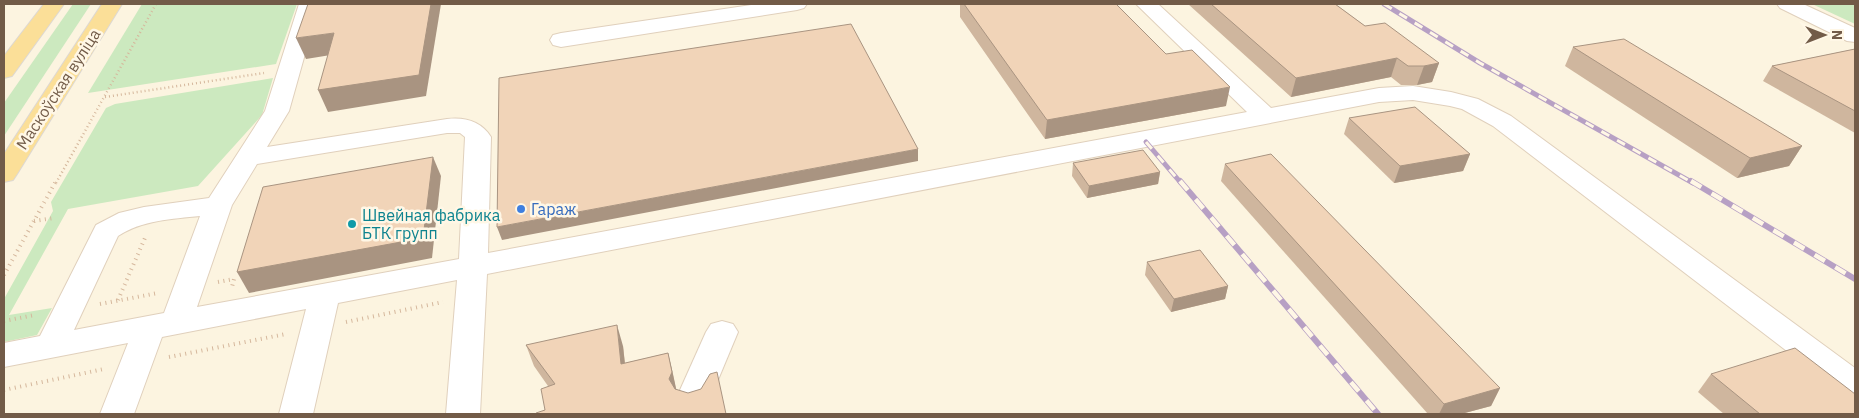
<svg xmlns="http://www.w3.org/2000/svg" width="1859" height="418" viewBox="0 0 1859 418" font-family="'IBM Plex Sans',sans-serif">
<rect width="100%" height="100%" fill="#fcf4e0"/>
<g fill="#cce9bf">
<path d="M73,4H91L4,136V103Z"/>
<path d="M142,4H297L276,64L88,93Z"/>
<path d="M1812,4H1855V24Z"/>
<path d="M273,78L262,115L198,186L68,209L9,315L52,308L37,335L4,342V299L53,211L51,202L106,108L115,104Z"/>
</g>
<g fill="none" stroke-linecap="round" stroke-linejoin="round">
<defs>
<g id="minor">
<path d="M299,4H319L289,111L267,147L447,119C465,117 481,121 491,137L488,253L1247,112L1136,4H1158L1271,108L1379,88L1413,86L1451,92L1478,99L1511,116L1855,368V398L1843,394L1493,126L1462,109L1450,106L1413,100L1379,102L487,274L480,414H446L457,280L338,303L313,414H279L306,309L162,337L134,414H100L128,343L4,367V343L40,336L96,225L119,213L144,207L209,198L265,111ZM447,133H460L465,137L459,259L197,307L232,205L257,164ZM200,216L164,313L74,330L118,236C142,220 172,219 200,216Z"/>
<path d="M758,4H807L804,8L797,10L561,47L553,45L550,40L553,35L561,33Z"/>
<path d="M1777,4H1803L1855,28V42L1847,41L1780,8Z"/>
<path d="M722,321L733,324L738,332L710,399L705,408L693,412L681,408L676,399L706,332L711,324Z"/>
</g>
<g id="major">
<path d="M44,4H64L12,76L4,78V56Z"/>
<path d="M102,4H122L17,174L13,180L4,182V154Z"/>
</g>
</defs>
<use href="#minor" stroke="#e0d0bc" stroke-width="2"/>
<use href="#major" stroke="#ddd8d3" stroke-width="2"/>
<g stroke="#d5b79c" stroke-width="2.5" stroke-dasharray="1 3" stroke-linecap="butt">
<path d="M105,97L264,73"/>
<path d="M56,183L156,4"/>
</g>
<g stroke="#d5b79c" stroke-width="4" stroke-dasharray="1 4.5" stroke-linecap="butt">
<path d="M34,221L54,218"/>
<path d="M4,275L56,181"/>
<path d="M218,282L234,279L232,287"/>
<path d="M118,300L145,238"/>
<path d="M100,304L158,293"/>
<path d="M4,321L35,315"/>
<path d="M346,322L443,302"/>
<path d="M169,357L286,334"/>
<path d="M4,390L104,369"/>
</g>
<use href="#minor" fill="#fff" fill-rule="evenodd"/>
<use href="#major" fill="#fbdf98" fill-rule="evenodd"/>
<defs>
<g id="rail-far1">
<path d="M1384,4L1480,63L1693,183"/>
<path d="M1146,142L1181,183"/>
</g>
<g id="rail">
<path d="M1180,181L1378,414"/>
<path d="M1691,181L1855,279"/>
</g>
</defs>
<use href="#rail-far1" stroke="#b7a0c4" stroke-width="5"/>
<use href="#rail" stroke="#b7a0c4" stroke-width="6"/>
<use href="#rail-far1" stroke="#fff7e6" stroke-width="3" stroke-dasharray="9" stroke-linecap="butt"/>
<use href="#rail" stroke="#fff7e6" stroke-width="4.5" stroke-dasharray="12" stroke-linecap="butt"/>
</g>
<g fill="#cfb69e">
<path d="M960,4H1116L1166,54L1226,106L1045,139L960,17Z"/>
<path d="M1188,4H1335L1365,26L1439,63L1432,82L1417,85H1401L1391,77L1291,97Z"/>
<path d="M1573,47L1802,146L1789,166L1737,178L1565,66Z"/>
<path d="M1855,49V133L1763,81L1772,66Z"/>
<path d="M1349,118L1470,154L1463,171L1394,183L1344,134Z"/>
<path d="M1073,163L1160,172L1158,184L1087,198L1072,176Z"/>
<path d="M1225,164L1500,388L1491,406L1461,414H1428L1221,181Z"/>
<path d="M1147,262L1228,286L1225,299L1171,312L1145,275Z"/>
<path d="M526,345L623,346L625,363L668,353L676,389L726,414L545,410L548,386L534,366Z"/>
<path d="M1711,374L1855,414H1724L1698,392Z"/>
</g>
<g fill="#a99481">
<path d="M431,4H441L426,96L328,112L318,90Z"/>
<path d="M334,33L343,53L306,59L296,38Z"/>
<path d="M1397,58L1391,77L1291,97L1296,78Z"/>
<path d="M1439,63L1432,82L1417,85L1424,66Z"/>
<path d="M1230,87L1226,106L1045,139L1047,120Z"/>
<path d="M1802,146L1789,166L1737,178L1750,158Z"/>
<path d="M918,149V161L502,240L497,227Z"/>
<path d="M1470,154L1463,171L1394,183L1400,166Z"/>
<path d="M433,157L441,176L432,258L249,293L237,272Z"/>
<path d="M1160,172L1158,184L1087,198L1089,186Z"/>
<path d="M1228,286L1225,299L1171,312L1174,299Z"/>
<path d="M617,325L623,346L627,385L621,364Z"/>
<path d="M668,353L673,374L677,393L669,379Z"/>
<path d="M1500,388L1491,406L1461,414H1439L1444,404Z"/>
</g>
<g fill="#f1d4b8" stroke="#a99481">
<path d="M308,4H431L419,75L318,90L334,33L296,38Z"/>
<path d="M964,4H1116L1166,54L1192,50L1230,87L1047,120Z"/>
<path d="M1211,4H1335L1365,26L1385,23L1439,63L1424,66H1408L1397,58L1296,78Z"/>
<path d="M851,24L918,149L497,227L499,78Z"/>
<path d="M1624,39L1802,146L1750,158L1573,47Z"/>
<path d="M1855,49V111L1772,66Z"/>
<path d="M1415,107L1470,154L1400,166L1349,118Z"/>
<path d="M1143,150L1160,172L1089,186L1073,163Z"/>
<path d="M1271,154L1500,388L1444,404L1225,164Z"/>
<path d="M433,157L423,238L237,272L263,187Z"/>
<path d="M1200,250L1228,286L1174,299L1147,262Z"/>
<path d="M617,325L621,364L668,353L672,372L669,379L675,389L688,393L701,389L710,374L717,372L726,414H536V413L545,410L541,389L555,384L526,345Z"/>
<path d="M1795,348L1855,394V414H1760L1711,374Z"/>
</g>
<circle fill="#3f7fe0" stroke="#fff7e6" stroke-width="2" cx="521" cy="209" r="5"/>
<circle fill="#0f9aa8" stroke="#fff7e6" stroke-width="2" cx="352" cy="224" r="5"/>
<g text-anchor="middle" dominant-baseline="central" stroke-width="5" stroke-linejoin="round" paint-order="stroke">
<g font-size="16" fill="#725b48" stroke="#fff7e6">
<text transform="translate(58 89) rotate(-57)">Маскоўская вуліца</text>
</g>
<g font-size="16" fill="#366cbe" stroke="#fff7e6" text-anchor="start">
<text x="531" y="209">Гараж</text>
</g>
<g font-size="16" fill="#0d838f" stroke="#fff7e6" text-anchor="start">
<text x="362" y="215">Швейная фабрика<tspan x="362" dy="18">БТК групп</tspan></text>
</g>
</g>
<rect width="1859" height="418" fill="none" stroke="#725b48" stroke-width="10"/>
<g transform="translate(1824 35) rotate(90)" stroke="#fff7e6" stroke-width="4" paint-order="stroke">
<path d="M0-4L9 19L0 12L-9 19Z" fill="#725b48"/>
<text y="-8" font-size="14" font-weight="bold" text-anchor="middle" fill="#725b48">N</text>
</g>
</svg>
